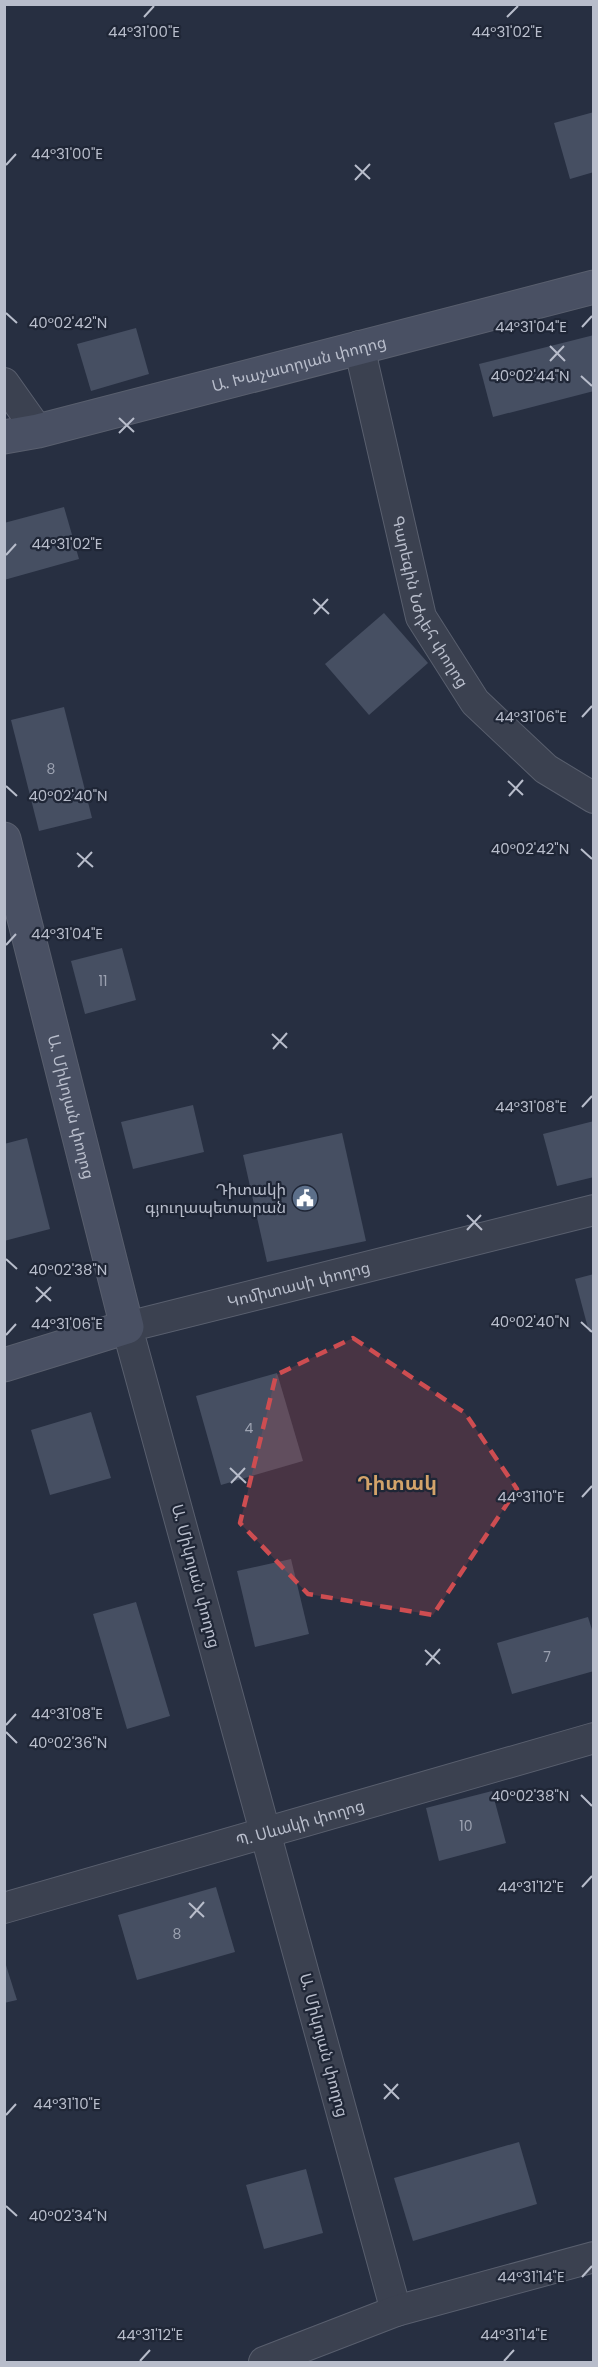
<svg xmlns="http://www.w3.org/2000/svg" width="598" height="2367" viewBox="0 0 598 2367" font-family="Poppins,'Noto Sans Armenian',sans-serif">
<rect width="100%" height="100%" fill="#272f41"/>
<g fill="#464f62">
<path d="M594,112V172L570,179L554,123Z"/>
<path d="M136,328L149,374L91,391L77,344Z"/>
<path d="M594,335V391L493,417L479,364Z"/>
<path d="M64,507L79,559L4,580V523Z"/>
<path d="M384,613L428,663L369,715L325,664Z"/>
<path d="M64,707L92,818L39,831L11,720Z"/>
<path d="M122,948L136,1000L85,1014L71,961Z"/>
<path d="M193,1105L204,1152L133,1169L121,1122Z"/>
<path d="M594,1121V1177L557,1186L543,1134Z"/>
<path d="M342,1133L366,1241L267,1262L243,1155Z"/>
<path d="M27,1138L50,1229L4,1241V1144Z"/>
<path d="M594,1274V1331L589,1332L575,1279Z"/>
<path d="M277,1373L303,1461L221,1485L196,1396Z"/>
<path d="M91,1412L111,1478L50,1495L31,1430Z"/>
<path d="M291,1559L309,1634L255,1647L237,1571Z"/>
<path d="M136,1602L170,1716L127,1729L93,1614Z"/>
<path d="M588,1617L594,1636V1671L512,1694L497,1643Z"/>
<path d="M492,1791L506,1843L439,1861L426,1808Z"/>
<path d="M216,1887L235,1952L137,1980L118,1915Z"/>
<path d="M4,1959L17,2000L4,2003Z"/>
<path d="M519,2142L537,2204L413,2241L394,2178Z"/>
<path d="M306,2169L323,2233L264,2249L246,2185Z"/>
</g>
<g fill="none" stroke-linecap="round" stroke-linejoin="round">
<defs>
<g id="minor">
<path id="s1" d="M359,346L421,617L475,702L546,769L594,798"/>
<path d="M4,383L38,431"/>
<path id="s2" d="M4,1908L594,1738"/>
<path id="s3" d="M396,2311L127,1327L594,1210"/>
<path d="M264,2362L396,2311L594,2257"/>
</g>
<g id="secondary">
<path id="s4" d="M4,437L38,431L594,287"/>
<path id="s5" d="M4,839L127,1327L4,1365"/>
</g>
</defs>
<use href="#minor" stroke="#595f6e" stroke-width="32"/>
<use href="#secondary" stroke="#595f6e" stroke-width="35"/>
<use href="#minor" stroke="#3b4150" stroke-width="30"/>
<use href="#secondary" stroke="#495063" stroke-width="33"/>
</g>
<path fill="#ce4d51" fill-opacity="0.2" stroke="#ce4d51" stroke-width="4.5" stroke-dasharray="12 8" stroke-linejoin="round" d="M353,1338L465,1413L517,1489L433,1615L308,1594L240,1523L276,1375Z"/>
<path fill="none" stroke="#b8bdcb" stroke-width="2" d="M144,17L154,6M507,17L518,6M6,165L16,154M355,165L370,179M355,180L370,164M6,313L17,323M582,327L592,316M550,346L565,361M550,361L564,346M581,376L592,386M119,418L134,432M119,433L134,418M6,555L16,544M313,599L329,614M314,614L328,599M582,717L592,706M508,781L523,795M6,786L17,796M509,796L523,780M581,849L592,859M77,853L93,867M78,867L92,852M6,945L16,934M272,1034L287,1048M273,1049L287,1033M582,1107L592,1096M467,1215L482,1230M467,1230L481,1215M6,1259L17,1269M36,1287L51,1301M36,1302L51,1287M581,1322L592,1332M6,1335L16,1324M230,1468L246,1483M231,1483L245,1468M582,1497L592,1486M425,1650L440,1664M426,1665L440,1649M6,1725L16,1714M6,1732L17,1743M581,1795L592,1806M582,1887L592,1876M189,1903L204,1917M190,1918L204,1902M384,2084L399,2099M384,2099L398,2084M6,2115L16,2104M6,2206L17,2216M582,2277L592,2266M140,2361L150,2350M504,2361L514,2350"/>
<defs>
<symbol id="civic-disc" viewBox="-11 -11 22 22"><circle r="9.5" fill="#5c6f8a" stroke="#1f2636"/><path d="M-.6-6.5H3V-4.5H.6V-3L4-1V1h2V6H-6V1h2V-1L-.6-3ZM-1.2 2.5V6h2.4V2.5Z" fill="#fff"/></symbol>
</defs>
<g fill-rule="evenodd">
<use href="#civic-disc" x="290" y="1183" width="30" height="30"/>
</g>
<g text-anchor="middle" dominant-baseline="central" stroke-width="4.5" stroke-linejoin="round" paint-order="stroke">
<g font-size="14" fill="#9ca2b1">
<text x="51" y="769">8</text>
<text x="103" y="981">11</text>
<text x="249" y="1428">4</text>
<text x="547" y="1657">7</text>
<text x="466" y="1826">10</text>
<text x="177" y="1934">8</text>
</g>
<g font-size="16" fill="#b8bdcb" stroke="#1f2636">
<text stroke="none"><textPath href="#s4" startOffset="304">Ա. Խաչատրյան փողոց</textPath></text>
<text stroke="none"><textPath href="#s1" startOffset="267">Գարեգին Նժդեհ փողոց</textPath></text>
<text stroke="none"><textPath href="#s5" startOffset="276">Ա. Միկոյան փողոց</textPath></text>
<text stroke="none"><textPath href="#s3" startOffset="1197">Կոմիտասի փողոց</textPath></text>
<text transform="translate(196 1576) rotate(75)">Ա. Միկոյան փողոց</text>
<text stroke="none"><textPath href="#s2" startOffset="308">Պ. Սևակի փողոց</textPath></text>
<text transform="translate(324 2045) rotate(75)">Ա. Միկոյան փողոց</text>
</g>
<g font-size="16" fill="#b8bdcb" stroke="#1f2636" text-anchor="end">
<text x="286" y="1189">Դիտակի<tspan x="286" dy="18">գյուղապետարան</tspan></text>
</g>
<g font-size="20" font-weight="bold" fill="#d3a36a" stroke="#1f2636">
<text x="397" y="1483">Դիտակ</text>
</g>
</g>
<g font-size="15" text-anchor="middle" fill="#b8bdcb" stroke="#1f2636" stroke-width="4.5" stroke-linejoin="round" paint-order="stroke">
<text x="144" y="37">44°31'00"E</text>
<text x="507" y="37">44°31'02"E</text>
<text x="67" y="159">44°31'00"E</text>
<text x="68" y="328">40°02'42"N</text>
<text x="531" y="332">44°31'04"E</text>
<text x="530" y="381">40°02'44"N</text>
<text x="67" y="549">44°31'02"E</text>
<text x="531" y="722">44°31'06"E</text>
<text x="68" y="801">40°02'40"N</text>
<text x="530" y="854">40°02'42"N</text>
<text x="67" y="939">44°31'04"E</text>
<text x="531" y="1112">44°31'08"E</text>
<text x="68" y="1275">40°02'38"N</text>
<text x="530" y="1327">40°02'40"N</text>
<text x="67" y="1329">44°31'06"E</text>
<text x="531" y="1502">44°31'10"E</text>
<text x="67" y="1719">44°31'08"E</text>
<text x="68" y="1748">40°02'36"N</text>
<text x="530" y="1801">40°02'38"N</text>
<text x="531" y="1892">44°31'12"E</text>
<text x="67" y="2109">44°31'10"E</text>
<text x="68" y="2221">40°02'34"N</text>
<text x="531" y="2282">44°31'14"E</text>
<text x="150" y="2340">44°31'12"E</text>
<text x="514" y="2340">44°31'14"E</text>
</g>
<rect width="598" height="2367" fill="none" stroke="#b8bdcb" stroke-width="12"/>
</svg>
